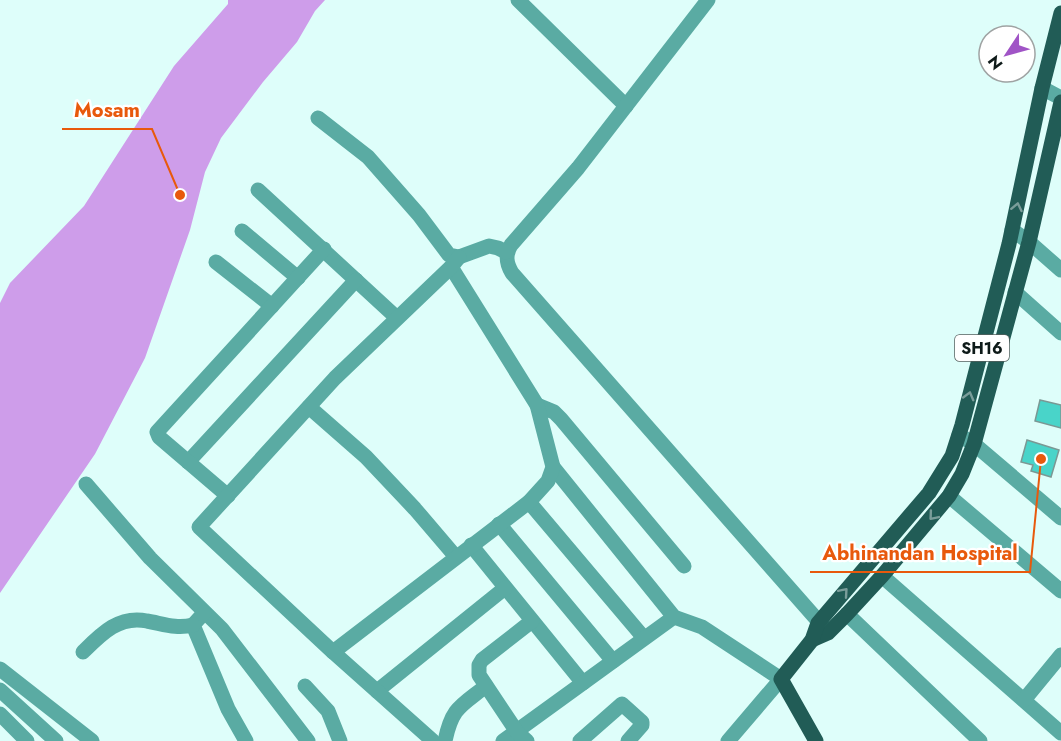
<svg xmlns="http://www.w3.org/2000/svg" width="1061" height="741" viewBox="0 0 1061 741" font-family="Jost,sans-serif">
<rect width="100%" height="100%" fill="#defefa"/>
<path fill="#ce9dea" d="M228,0H325L315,11L297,42L263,82L221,138L205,172L190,230L145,358L95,454L0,593V303L10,283L84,206L174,66L228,4Z"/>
<g fill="#49d4c9" stroke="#7a9894" stroke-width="1.5">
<path d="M1040,400L1061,405V428L1035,421Z"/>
<path d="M1027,440L1059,450L1051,477L1031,471L1033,465L1021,462Z"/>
</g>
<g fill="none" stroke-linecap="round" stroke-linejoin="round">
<g stroke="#5aaba3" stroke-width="15">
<path d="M518,0L626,106"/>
<path d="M708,0L578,168L511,245C505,255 506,263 512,273L827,631"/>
<path d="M1042,88L1061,98"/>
<path d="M318,118L368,157L419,215L449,255L459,257L489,246L498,248L506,252"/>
<path d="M258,190L397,318"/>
<path d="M1012,230L1029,242L1061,270"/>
<path d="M242,231L298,278"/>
<path d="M216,262L272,306"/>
<path d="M1015,292L1061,333"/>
<path d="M537,405L554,412L561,419L684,566"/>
<path d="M309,407L366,457L415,509L456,557"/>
<path d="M959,435L974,444L1061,518"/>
<path d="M188,462L356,280"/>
<path d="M553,467L674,617L702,627L781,679L728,741"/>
<path d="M86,484L150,558L222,629L308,741"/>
<path d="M228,496L159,437L157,432L324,249"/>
<path d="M949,496L1061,591"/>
<path d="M529,502L644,638"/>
<path d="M499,524L613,661"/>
<path d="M471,545L583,683"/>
<path d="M882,576L1061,733"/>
<path d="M204,613L193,625L228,709L246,741"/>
<path d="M847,614L980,741"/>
<path d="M83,652C101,634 119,615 147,621C164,624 176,629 193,625"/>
<path d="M333,652L529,502L548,481L553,467L537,405L451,267"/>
<path d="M0,669L92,741"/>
<path d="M305,686L328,711L340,741"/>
<path d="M0,690L56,741"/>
<path d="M377,691L505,588"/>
<path d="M1024,700L1061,655"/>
<path d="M0,714L27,741"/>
<path d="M433,741L333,652L199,527L335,378L451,267L459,257"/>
<path d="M445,741C452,707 461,706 486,686"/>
<path d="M503,741L674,617"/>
<path d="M527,741L517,732L479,675V665L482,660L532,621"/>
<path d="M580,741L622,704L642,722V725L628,741"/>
</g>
<g stroke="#215c56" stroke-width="15">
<path d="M812,640L828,633L847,614L882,576L949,496L962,474L974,444L1029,242L1061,102"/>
<path d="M816,741L781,679L812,640L818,623L929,493L952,456L962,425L1009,244L1042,88L1061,13"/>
</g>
</g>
<defs><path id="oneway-chevron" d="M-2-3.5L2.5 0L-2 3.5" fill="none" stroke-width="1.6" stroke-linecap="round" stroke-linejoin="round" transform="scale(1.5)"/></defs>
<g stroke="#7a9d9a">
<use href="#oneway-chevron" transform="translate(1017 207) rotate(-78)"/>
<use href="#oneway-chevron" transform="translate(969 396) rotate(-75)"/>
<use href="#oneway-chevron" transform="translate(933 516) rotate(130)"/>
<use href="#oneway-chevron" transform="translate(844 592) rotate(-49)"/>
</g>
<g text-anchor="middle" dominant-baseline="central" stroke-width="4.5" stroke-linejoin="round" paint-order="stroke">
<rect fill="#fff" stroke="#565f5e" stroke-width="1.5" x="955" y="335" width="54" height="26" rx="4.5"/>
<g font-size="16" font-weight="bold" fill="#0e1a19">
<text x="982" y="348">SH16</text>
</g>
</g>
<path fill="none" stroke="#e8590c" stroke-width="2" d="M180 195L152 129H62M1041 459L1030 572H810"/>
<g fill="#e8590c" stroke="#fff" stroke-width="2">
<circle cx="180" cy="195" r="6"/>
<circle cx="1041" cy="459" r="6"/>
</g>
<g font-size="20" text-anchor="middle" font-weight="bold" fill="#e8590c" stroke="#fff" stroke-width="4.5" stroke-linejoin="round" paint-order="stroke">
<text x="107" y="117">Mosam</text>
<text x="920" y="560">Abhinandan Hospital</text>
</g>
<g transform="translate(1007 54) rotate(234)"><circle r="28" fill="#ffffff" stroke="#9fa3a3" stroke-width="1.5"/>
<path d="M0-4.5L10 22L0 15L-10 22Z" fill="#a054c6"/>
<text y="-9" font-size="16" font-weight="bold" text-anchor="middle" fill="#0e1a19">N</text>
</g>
</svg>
